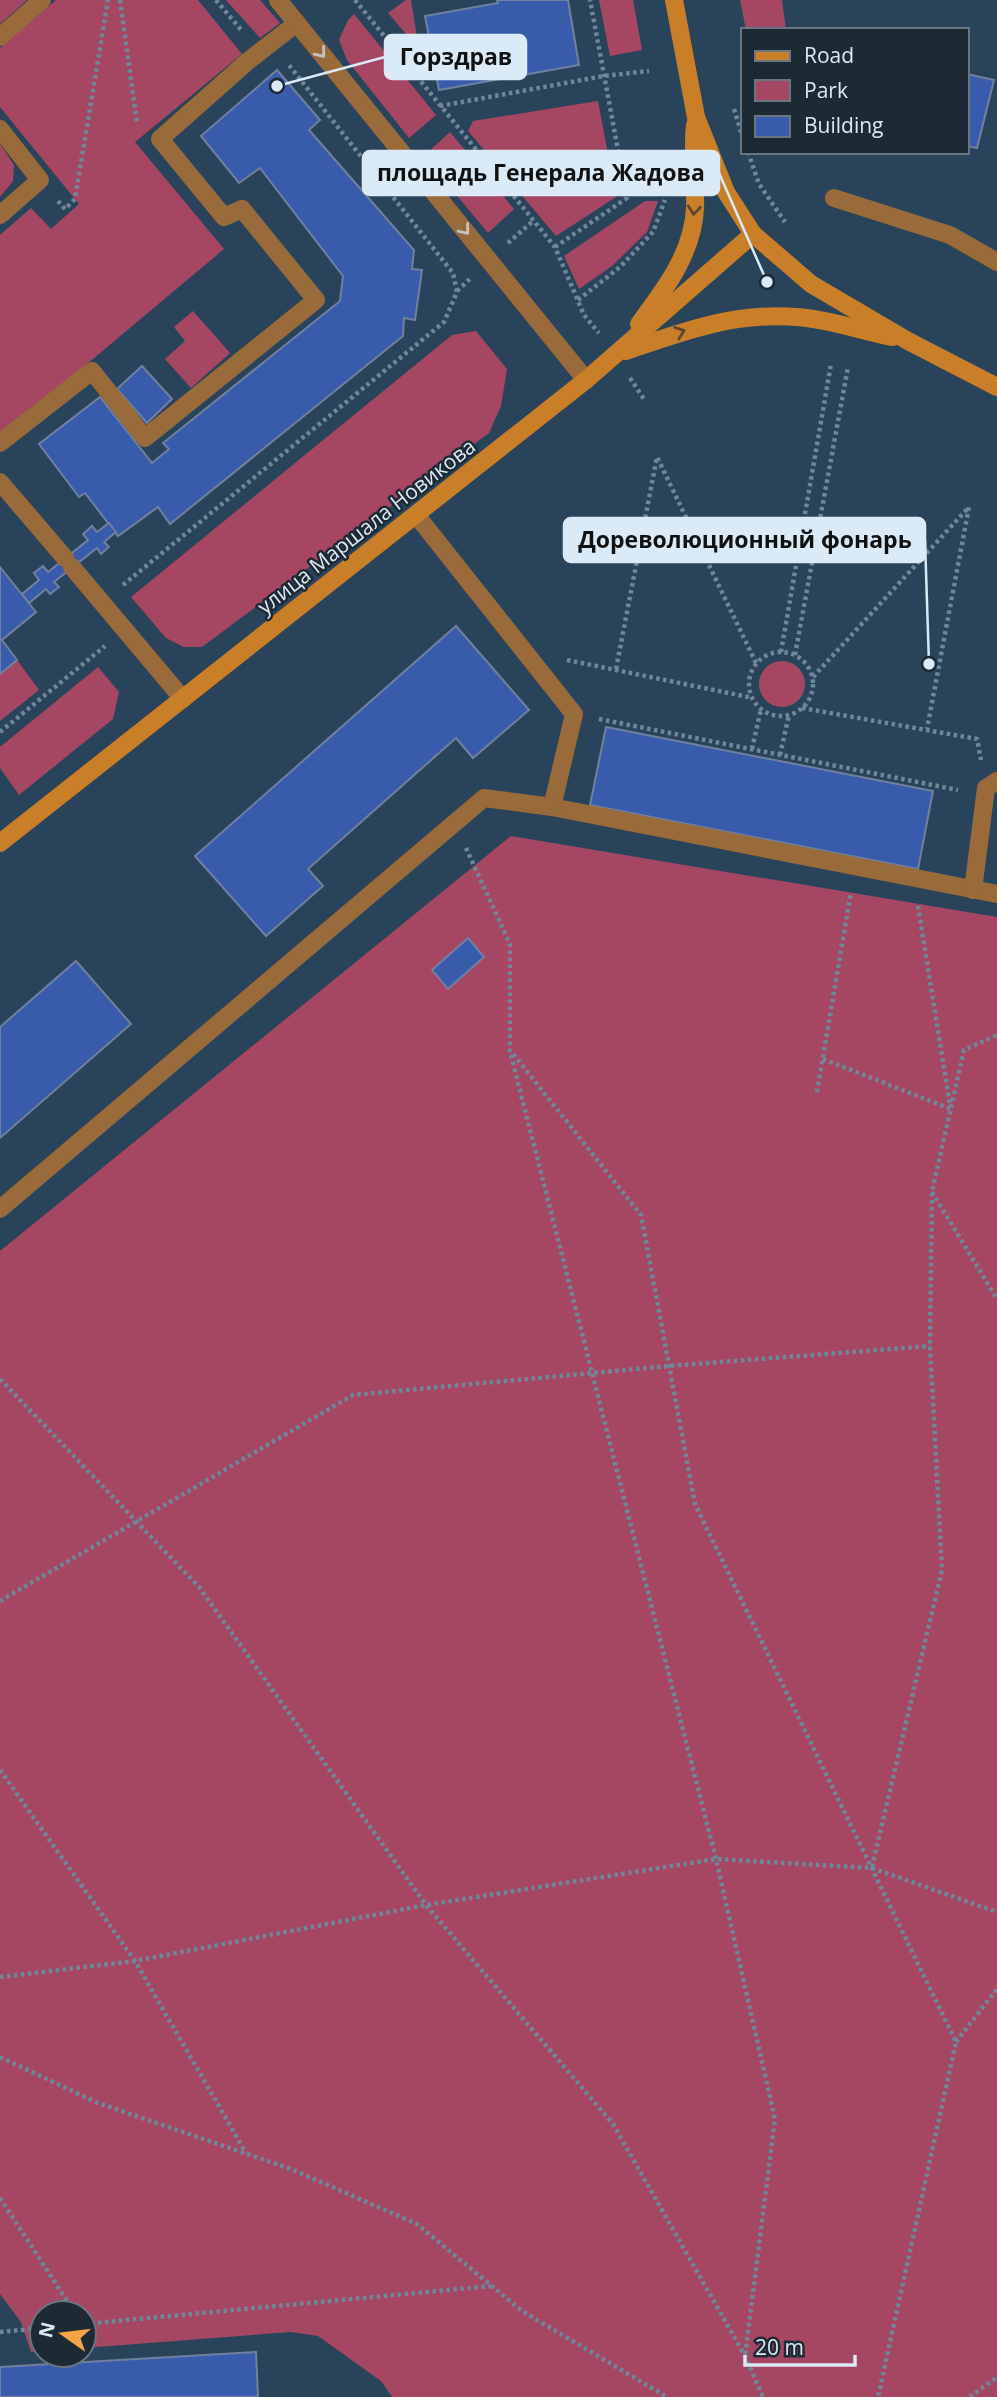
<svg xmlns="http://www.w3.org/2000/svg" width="997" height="2397" viewBox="0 0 997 2397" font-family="'Open Sans',sans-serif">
<rect width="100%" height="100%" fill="#29445a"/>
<g fill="#a54762">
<path d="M0,0H27L0,24Z"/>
<path d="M56,0H198L242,54L135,142L224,249L0,437V235L31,208L51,229L79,204L0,107V48Z"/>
<path d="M226,0H260L280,23L260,38Z"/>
<path d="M406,0H411L419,49L388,13Z"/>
<path d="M599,0H633L642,50L610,56Z"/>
<path d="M740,0H782L786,30H746Z"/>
<path d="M354,14L436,115L409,138L347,60L339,40L348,20Z"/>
<path d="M598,101L616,197L556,236L468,131L473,121Z"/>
<path d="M450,132L514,209L488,233L424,156Z"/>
<path d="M0,144L14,165L13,181L0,197Z"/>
<path d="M645,201H658L647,232L612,266L579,289L564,256Z"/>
<path d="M193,311L230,353L191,388L165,359L185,341L174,327Z"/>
<path d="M476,331L507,369L501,406L489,433L202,647H184L166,638L131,597L452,335Z"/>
<path d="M17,660L39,690L0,721V674Z"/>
<circle cx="782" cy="684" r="23"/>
<path d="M98,667L119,692L113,719L19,795L0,768V747Z"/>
<path d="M511,836L997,917V2397H392L381,2381L318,2336L291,2332L84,2348V2313H42V2351L31,2352L21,2322L0,2294V1251Z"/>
</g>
<g fill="#385bac" stroke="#71809f" stroke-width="2">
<path d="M497,0H568L579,65L439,90L425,16L498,3Z"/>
<path d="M277,70L320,120L309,130L414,250L412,269L422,270L415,320L404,318L403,336L170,524L158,507L118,536L85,493L79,497L39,444L100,397L152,463L169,449L163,443L340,301L343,276L260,168L239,183L201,136Z"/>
<path d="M967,74L994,80L977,148L967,146Z"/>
<path d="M142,366L172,399L147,423L117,389Z"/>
<path d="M109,523L116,532L104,542L109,547L101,554L97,548L54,582L59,587L50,594L46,589L29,603L22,594L39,580L34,573L43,566L48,572L88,540L83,534L92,526L97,532Z"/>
<path d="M0,567L36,612L2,640L17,660L0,674Z"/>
<path d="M456,626L529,710L473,758L456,738L308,869L323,886L266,936L195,856Z"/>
<path d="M606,727L933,791L918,869L590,805Z"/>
<path d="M468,938L484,957L448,989L432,970Z"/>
<path d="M76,961L131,1024L0,1138V1027Z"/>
<path d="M256,2352L258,2397H0V2367Z"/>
</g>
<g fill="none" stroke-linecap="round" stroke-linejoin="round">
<g stroke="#708699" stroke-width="4.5" stroke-dasharray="3.5 3.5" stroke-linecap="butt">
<path d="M120,0L137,123"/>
<path d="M216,0L242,31"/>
<path d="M355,0L555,247L584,315L599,333"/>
<path d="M440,106L604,76L649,71"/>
<path d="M734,109L743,138"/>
<path d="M748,152L759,184L785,222"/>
<path d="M58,201L65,209L75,199L108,0"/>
<path d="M508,243L533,221"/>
<path d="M555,247L627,198L590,0"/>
<path d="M457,291L471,278"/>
<path d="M578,300L620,267L653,232L665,200"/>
<path d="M630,378L644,399"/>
<path d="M123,585L444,322L457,292L453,273L288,64"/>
<path d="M781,652L831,364"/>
<circle cx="781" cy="684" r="32"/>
<path d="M795,655L848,367"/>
<path d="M567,660L753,698"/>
<path d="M616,669L657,457L757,665"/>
<path d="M813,677L969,507L927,729"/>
<path d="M802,708L977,739L981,760"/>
<path d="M599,719L958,790"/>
<path d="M0,732L105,646"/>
<path d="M752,749L761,709"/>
<path d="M780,755L789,715"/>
<path d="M466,848L510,944V1050L641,1215L695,1504L956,2042L878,2397"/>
<path d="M918,906L950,1105"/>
<path d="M511,1055L716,1859L775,2119L745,2356"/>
<path d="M823,1059L951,1109"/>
<path d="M817,1092L851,892"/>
<path d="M932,1192L997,1299"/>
<path d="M0,1379L199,1587L426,1905L613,2124L745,2356L763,2397"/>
<path d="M0,1601L353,1395L669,1366L930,1346"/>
<path d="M0,1770L135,1961L246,2153"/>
<path d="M872,1867L942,1570L930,1346L932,1192L964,1050L997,1035"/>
<path d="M0,1977L135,1961L426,1905L716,1859L872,1868L997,1912"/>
<path d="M956,2042L997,1989"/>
<path d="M0,2057L98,2103L291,2169L417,2224L522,2311L667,2397"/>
<path d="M0,2198L75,2313"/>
<path d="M84,2324L491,2286"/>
<path d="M0,2332L42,2328"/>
<path d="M970,2397L997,2377"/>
</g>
<g stroke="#996a3a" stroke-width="18">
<path d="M0,37L42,0"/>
<path d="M0,129L40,180L0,215"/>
<path d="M834,198L950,235L997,262"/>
<path d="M0,443L92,371L145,438L316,300L242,209L224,217L160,139L248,61L297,23"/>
<path d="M0,482L65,558"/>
<path d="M417,516L574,714L552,807L997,894"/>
<path d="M72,567L183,699"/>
<path d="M973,890L986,788L997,781"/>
<path d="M0,1209L484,798L552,807"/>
</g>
<path stroke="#996a3a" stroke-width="18" d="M278,0L586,380"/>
<g stroke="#c97e28" stroke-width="18">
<path d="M674,0L696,117L726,192L753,234L811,284L908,341L997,387"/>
<path d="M639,324C665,289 693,253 695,208C696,180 692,152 695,125"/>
<path d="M626,351C684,331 735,312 797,317C829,319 861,331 892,337"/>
<path d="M0,843L586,380L753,234"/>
</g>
</g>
<defs><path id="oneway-chevron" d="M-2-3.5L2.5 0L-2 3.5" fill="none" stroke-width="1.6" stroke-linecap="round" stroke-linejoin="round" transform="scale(1.75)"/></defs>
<g stroke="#c6c4be">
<use href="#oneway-chevron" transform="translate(321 53) rotate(51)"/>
<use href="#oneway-chevron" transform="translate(465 230) rotate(51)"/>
</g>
<g stroke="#59472f">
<use href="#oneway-chevron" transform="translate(694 210) rotate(96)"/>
<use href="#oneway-chevron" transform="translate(680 332) rotate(-20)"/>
</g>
<g text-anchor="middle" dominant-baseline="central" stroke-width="5" stroke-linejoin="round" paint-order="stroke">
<g font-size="21" fill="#daeaf7" stroke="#1d2933">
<text transform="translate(366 526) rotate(-38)">улица Маршала Новикова</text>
</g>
</g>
<path fill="none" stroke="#daeaf7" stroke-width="2.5" d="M277 86L385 57M767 282L719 173M929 664L925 540"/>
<g fill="#daeaf7" stroke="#1d2933" stroke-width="2.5">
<circle cx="277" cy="86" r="7"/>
<circle cx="767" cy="282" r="7"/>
<circle cx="929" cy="664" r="7"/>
</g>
<g fill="#daeaf7" stroke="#daeaf7" stroke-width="2.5">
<rect x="385" y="35" width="141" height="44" rx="7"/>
<rect x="363" y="151" width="356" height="44" rx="7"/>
<rect x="564" y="518" width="361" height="44" rx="7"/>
</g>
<g font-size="23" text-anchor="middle" font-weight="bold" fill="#111">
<text x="456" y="65">Горздрав</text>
<text x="541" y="181">площадь Генерала Жадова</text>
<text x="745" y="548">Дореволюционный фонарь</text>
</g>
<rect x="741" y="28" width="228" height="126" fill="#1d2933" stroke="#697681" stroke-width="2"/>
<rect x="755" y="51" width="35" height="10" fill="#c97e28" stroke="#697681" stroke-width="2"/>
<text x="804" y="63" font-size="21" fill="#daeaf7">Road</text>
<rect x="755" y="80" width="35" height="21" fill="#a54762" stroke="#697681" stroke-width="2"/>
<text x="804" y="98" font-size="21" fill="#daeaf7">Park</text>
<rect x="755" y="116" width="35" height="21" fill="#385bac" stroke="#697681" stroke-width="2"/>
<text x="804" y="133" font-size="21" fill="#daeaf7">Building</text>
<g transform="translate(63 2334) rotate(284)"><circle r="33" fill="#1d2933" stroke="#697681" stroke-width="2"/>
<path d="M0-5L12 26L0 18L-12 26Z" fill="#f6a247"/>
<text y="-10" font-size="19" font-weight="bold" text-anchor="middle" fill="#daeaf7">N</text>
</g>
<path d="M745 2355v10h110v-10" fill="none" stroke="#daeaf7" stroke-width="3.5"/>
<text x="755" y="2355" font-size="21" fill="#daeaf7" stroke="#1d2933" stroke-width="5" paint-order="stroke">20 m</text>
</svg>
